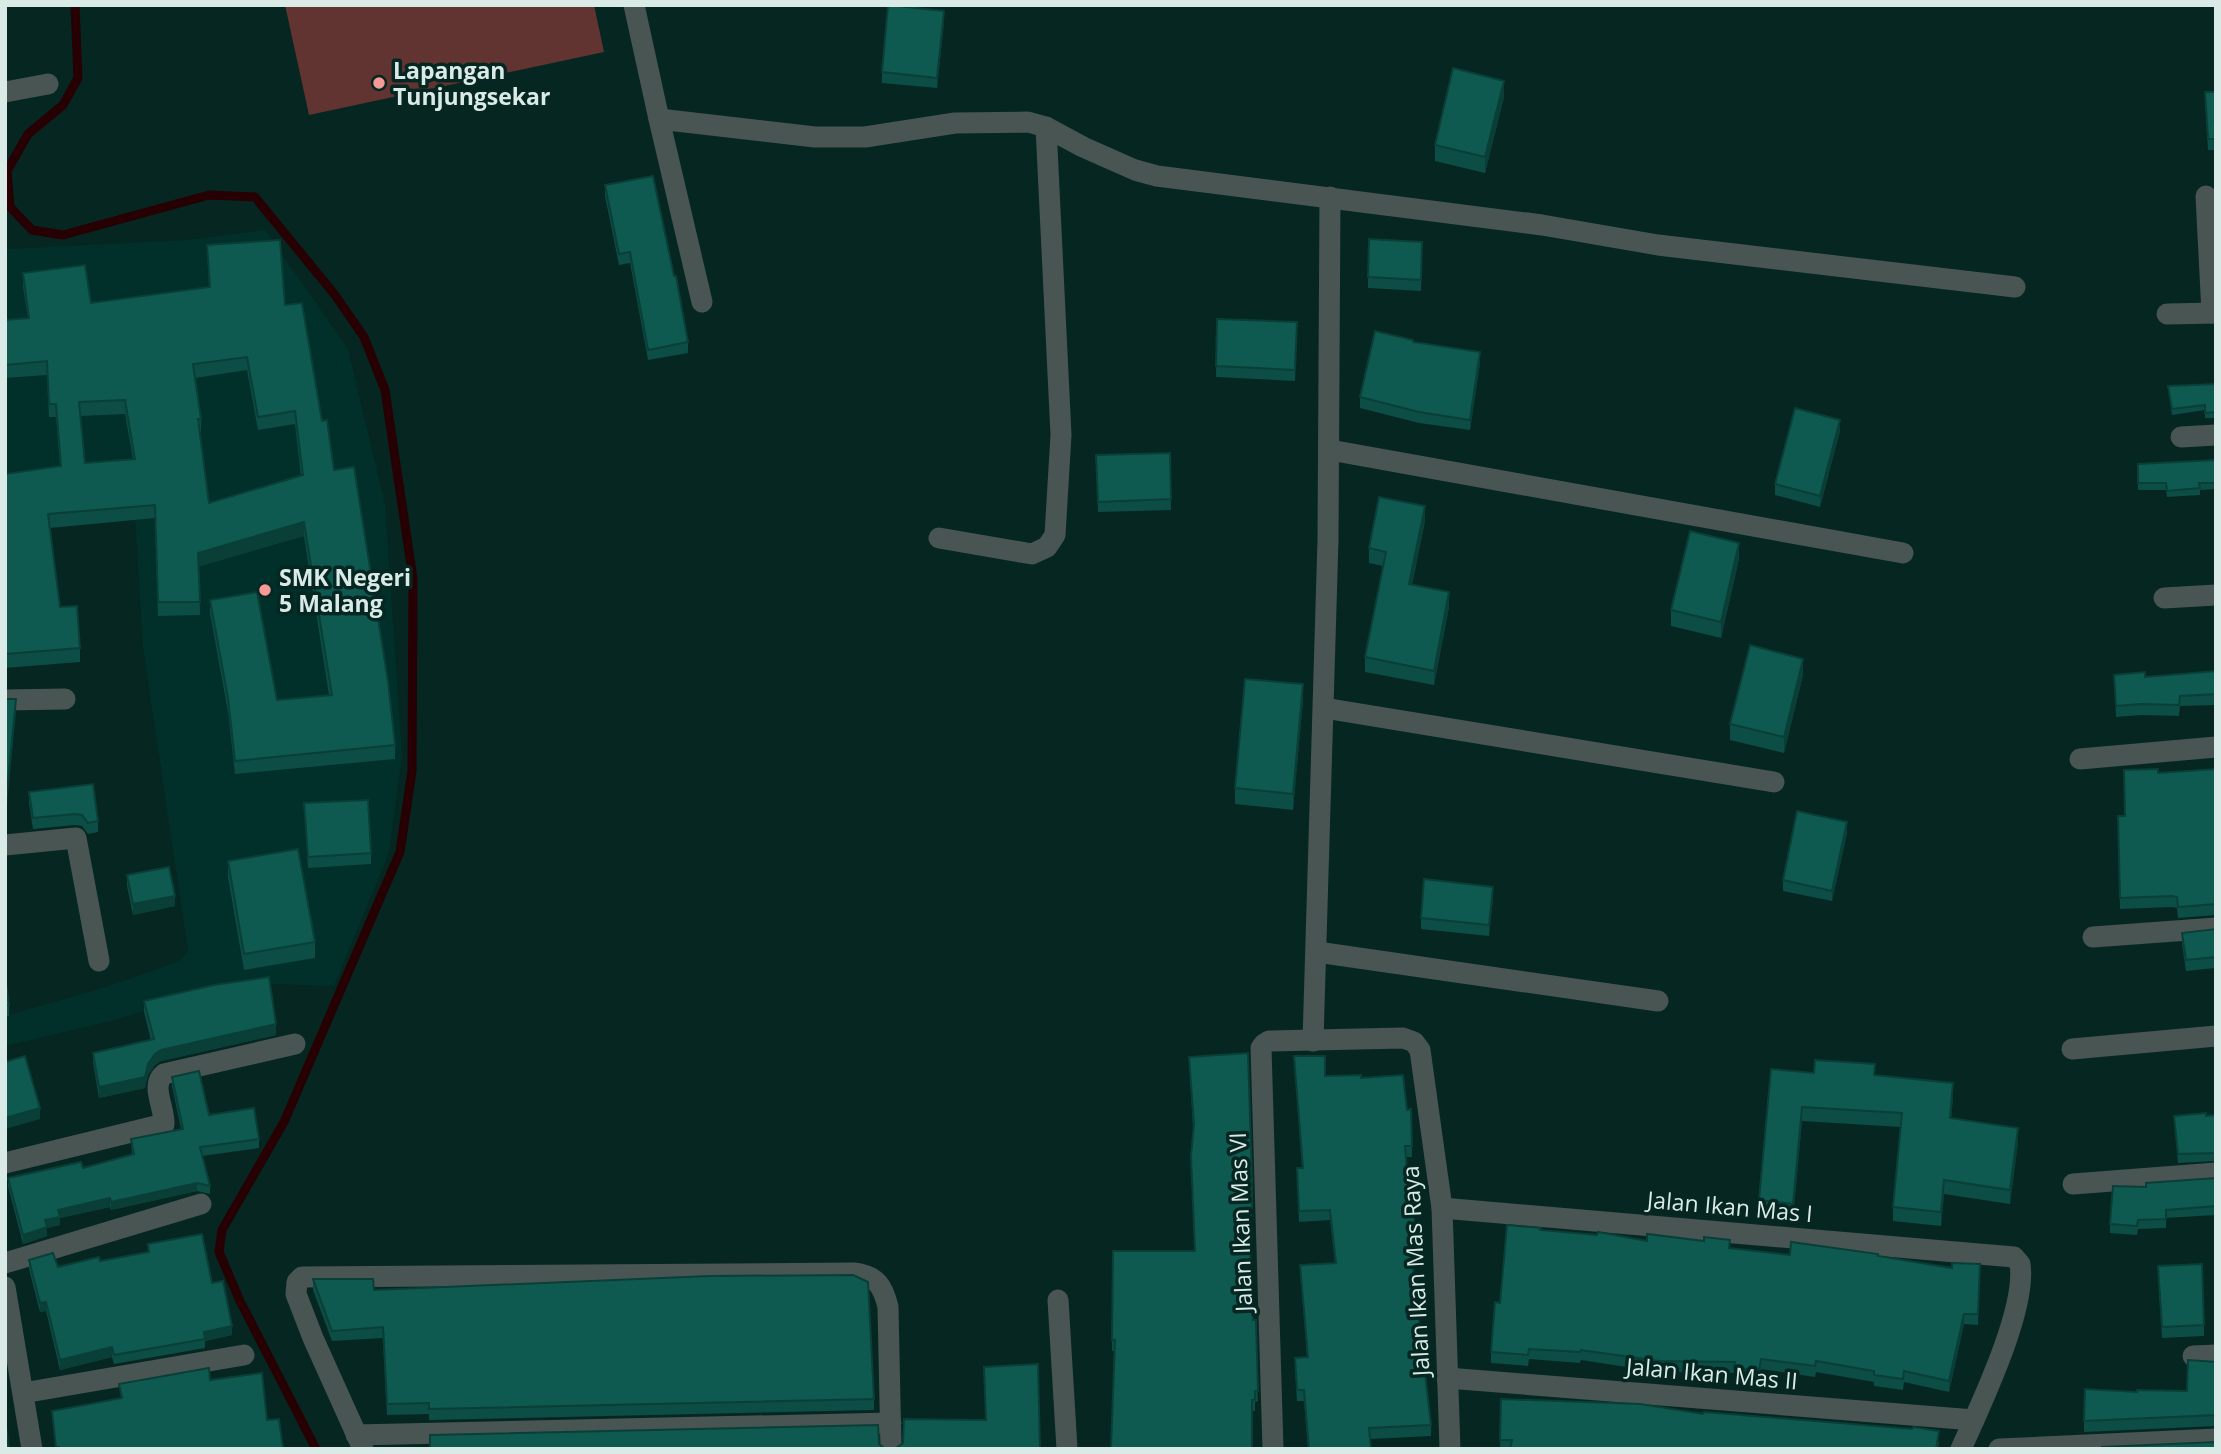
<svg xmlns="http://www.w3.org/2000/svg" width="2221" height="1454" viewBox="0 0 2221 1454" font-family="'Open Sans',sans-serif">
<rect width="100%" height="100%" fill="#062622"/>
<path fill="#012f29" d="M265,230L348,349L385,504L402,755L389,853L334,986L270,984L215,989L112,1021L5,1046V1016L112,985L180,961L188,951L143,648L135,514L5,531V249L188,240Z"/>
<path fill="#613432" d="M285,5H594L604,52L309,115Z"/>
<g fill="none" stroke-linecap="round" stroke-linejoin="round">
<path stroke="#260002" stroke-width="9" d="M75,5L78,78L63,105L28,134L7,171L10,207L32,230L63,235L209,195L255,197L335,295L364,337L385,390L413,579L412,771L400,852L284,1122L222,1230L219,1252L240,1301L316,1449"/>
<g stroke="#485552" stroke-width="21">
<path d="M634,5L659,119L702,302"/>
<path d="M5,92L48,84"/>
<path d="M659,119L815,137H865L955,123L1028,122L1046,127L1083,147L1135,170L1157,176L1542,225L1658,245L2015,287"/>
<path d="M2206,196L2212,313"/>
<path d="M2167,314L2216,313"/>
<path d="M2181,437L2216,435"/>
<path d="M1330,450L1903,553"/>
<path d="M939,538L1032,554L1047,547L1055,535L1061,435L1046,127"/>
<path d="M2164,598L2216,595"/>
<path d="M5,700L65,699"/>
<path d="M1324,708L1774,782"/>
<path d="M2080,759L2216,747"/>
<path d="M5,845L76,838L99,961"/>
<path d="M2093,937L2216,928"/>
<path d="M1317,952L1658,1001"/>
<path d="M1313,1041L1328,540L1330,197"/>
<path d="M2072,1049L2216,1036"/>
<path d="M5,1163L164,1124C165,1108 150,1085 164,1074L295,1044"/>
<path d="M2073,1184L2216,1173"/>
<path d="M1442,1208L2014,1257L2020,1264C2027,1309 1980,1406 1961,1449"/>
<path d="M5,1263L201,1204"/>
<path d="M5,1287L32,1449"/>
<path d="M1058,1300L1067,1449"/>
<path d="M2193,1356L2216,1355"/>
<path d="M1447,1378L1974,1420"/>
<path d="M23,1393L244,1355"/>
<path d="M356,1435L891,1423"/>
<path d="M363,1449L313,1338L296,1294L297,1282L302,1277L854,1273C877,1276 883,1286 888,1307L891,1449"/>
<path d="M1273,1449L1261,1048L1264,1044L1269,1041L1403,1038L1414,1042L1420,1050L1442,1208L1450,1449"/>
<path d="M1999,1449L2216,1439"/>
</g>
</g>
<g fill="#0c4d45" fill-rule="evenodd">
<path d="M944,22L937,88L882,83V72Z"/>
<path d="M2205,92H2216V150H2208Z"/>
<path d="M1504,97L1485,173L1435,161V145Z"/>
<path d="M605,185L688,342V353L648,360L630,263L619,265L605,196Z"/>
<path d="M207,245L285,305L322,421L395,745V759L235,774L228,712L210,613V600L277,700L329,695L304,536L199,566L200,615L158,616L155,518L50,528L60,607L80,648V662L5,668V474L60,466L56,417H49L47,375L5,378V320L28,318L23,287V273L91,303L209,287ZM247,370L258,430L295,424L301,476L209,503L199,433L201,432V419L195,378ZM125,414L133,459L85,463L81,416Z"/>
<path d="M1422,253L1421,291L1368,288V277Z"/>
<path d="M1217,319L1297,322L1295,381L1216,377Z"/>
<path d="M1413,342L1480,363L1470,430L1419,423L1360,408V397Z"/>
<path d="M2216,384V418H2205V410L2172,415L2168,386Z"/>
<path d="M1840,431L1820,507L1775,495V484Z"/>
<path d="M1170,453L1171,510L1098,512L1096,455Z"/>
<path d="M2216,460V489L2200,490V495L2167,497L2166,490H2138V464Z"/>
<path d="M1425,521L1412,585L1449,607L1434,685L1365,672V657L1383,566L1369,563V548Z"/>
<path d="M1739,559L1721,638L1671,626V610Z"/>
<path d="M2216,671V705L2180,706L2179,716L2141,715L2116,717L2114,675L2145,677Z"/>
<path d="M1803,675L1784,753L1730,740V724Z"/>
<path d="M1303,700L1293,810L1235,804V788Z"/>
<path d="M2216,769V915L2178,918L2177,908L2172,907L2120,909L2118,816H2125L2158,773Z"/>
<path d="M29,792L98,821V832L88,834L82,826L75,825L33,829L29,803Z"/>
<path d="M304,803L371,853V864L308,868Z"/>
<path d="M1847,833L1832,901L1783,891V880Z"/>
<path d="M228,861L315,942V958L244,970L228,877Z"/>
<path d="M127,875L175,906L133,915L127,886Z"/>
<path d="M1493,898L1489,936L1421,929V918Z"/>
<path d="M2216,929V968L2186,971L2182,944V933Z"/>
<path d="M5,977L9,1005V1016H5Z"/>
<path d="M144,1001L276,1035L161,1061L155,1065L148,1075L145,1088L99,1098L93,1063V1053L151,1040L144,1012Z"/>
<path d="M1294,1056L1325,1076L1361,1078L1407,1110L1411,1109L1412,1157H1406L1410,1210H1414V1252H1412L1431,1425V1436L1370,1439L1371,1449H1308L1304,1401H1297L1295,1368L1307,1357L1300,1265L1335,1263L1330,1220L1299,1222L1297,1168H1302Z"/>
<path d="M1189,1057L1252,1180V1218L1249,1219L1251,1281L1258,1401L1255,1402V1411H1252V1449H1111L1114,1351H1112L1113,1251H1195L1193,1129Z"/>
<path d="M1814,1073L1875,1075L1953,1097L1951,1119L2018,1142L2010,1204L1944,1194L1941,1226L1893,1221V1207L1901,1127L1802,1121L1793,1218L1759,1214V1200Z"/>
<path d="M172,1077L209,1115L259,1139V1148L202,1156L210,1186V1194L197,1191L111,1210L110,1207L60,1218V1225L47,1228V1236L23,1244L8,1186V1178L83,1168L132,1154L131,1139L181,1129L172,1086Z"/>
<path d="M2216,1115V1161L2178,1163L2174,1116Z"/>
<path d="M2216,1178V1215L2166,1218V1228L2138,1229L2137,1235L2110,1233V1224L2146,1187Z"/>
<path d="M1540,1230L1790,1255L1878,1256L1952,1268L1980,1264L1978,1325L1964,1324L1949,1392L1904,1382L1903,1390L1874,1386V1382L1816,1372L1815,1377L1761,1369L1759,1381L1734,1379V1373L1659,1372L1581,1360L1580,1363L1529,1359L1528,1366L1491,1363V1352L1500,1303Z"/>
<path d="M148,1244L212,1283L232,1335L205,1341V1348L114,1364L112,1357L60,1370L46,1311L40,1312L29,1269V1260L58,1267L100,1261L148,1252Z"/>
<path d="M2158,1266L2204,1325V1336L2162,1338Z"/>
<path d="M313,1279L374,1290L874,1399V1410L429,1420V1414L387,1415L383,1338L332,1341L313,1290Z"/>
<path d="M2216,1362V1426L2084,1432V1421L2137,1392L2187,1391Z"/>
<path d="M1501,1399L1703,1414L1939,1442L1938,1449H1500Z"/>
</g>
<g fill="#0a3f38">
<path d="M944,11V22L937,88V78Z"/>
<path d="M1504,81V97L1485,173V157Z"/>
<path d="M1480,352V363L1470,430V420Z"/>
<path d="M1840,420V431L1820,507V496Z"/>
<path d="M1425,506V521L1409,599V584Z"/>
<path d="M304,522V536L198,567V553Z"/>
<path d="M1739,543V559L1721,638V622Z"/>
<path d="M1449,592V607L1434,685V671Z"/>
<path d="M1803,659V675L1784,753V737Z"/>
<path d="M1303,684V700L1293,810V794Z"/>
<path d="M16,699V713L5,825V811Z"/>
<path d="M1847,822V833L1832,901V891Z"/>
<path d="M1493,887V898L1489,936V925Z"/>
<path d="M175,896V906L133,915V904Z"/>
<path d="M276,1024V1035L161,1061L155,1065L148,1075L145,1088L99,1098V1087L148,1064L155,1054L161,1050Z"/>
<path d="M1953,1083V1097L1950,1133V1118Z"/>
<path d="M1802,1107V1121L1793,1218V1204Z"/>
<path d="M40,1108V1119L5,1129V1118Z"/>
<path d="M2018,1128V1142L2010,1204V1190Z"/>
<path d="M1944,1180V1194L1941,1226V1212Z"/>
<path d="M197,1183V1191L111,1210V1202Z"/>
<path d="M110,1198V1207L60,1218V1225L47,1228V1236L23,1244V1235L58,1210Z"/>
<path d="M46,1302V1311L40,1312V1303Z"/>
<path d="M1964,1314V1324L1949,1392V1381Z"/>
<path d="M232,1326V1335L205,1341L204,1332Z"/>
<path d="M112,1347V1357L60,1370V1360Z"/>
</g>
<g fill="#0e5a50" stroke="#0a3f38" stroke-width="2" fill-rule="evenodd">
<path d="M888,5L944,11L937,78L882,72Z"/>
<path d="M1453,68L1504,81L1485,157L1435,145Z"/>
<path d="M2205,92H2216V139H2208Z"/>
<path d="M653,176L674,276H676L688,342L648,350L630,252L619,254L605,185Z"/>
<path d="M1369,239L1422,242L1421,280L1368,277Z"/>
<path d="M280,240L285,305L302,303L322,421L327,420L334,470L354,467L388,681L395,745L235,761L228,698L210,600L257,592L277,700L332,695L304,522L198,553L200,602H158L155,505L48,514L60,607L77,606L80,648L5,654V474L61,466L56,404H49L47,361L5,365V320L29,318L23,273L85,265L91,303L210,287L207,245ZM247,357L258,417L295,411L303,475L209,503L198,419H201L193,364ZM125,400L135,459L85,463L79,402Z"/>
<path d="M1217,319L1297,322L1295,370L1216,366Z"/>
<path d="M1375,331L1413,340V342L1480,352L1470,420L1419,412L1360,397Z"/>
<path d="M2216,384V412L2205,413V405L2172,409L2168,386Z"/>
<path d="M1795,408L1840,420L1820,496L1775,484Z"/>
<path d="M1170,453L1171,499L1098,502L1096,455Z"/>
<path d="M2216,460V483H2199L2200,488L2167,491L2166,483H2138V464Z"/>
<path d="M1379,497L1425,506L1409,584L1449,592L1434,671L1365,657L1386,552L1369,548Z"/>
<path d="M1690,531L1739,543L1721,622L1671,610Z"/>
<path d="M1750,645L1803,659L1784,737L1730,724Z"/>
<path d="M2216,671V694L2180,696L2179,705L2141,704L2116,706L2114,675L2145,672V677Z"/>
<path d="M1245,679L1303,684L1293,794L1235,788Z"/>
<path d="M5,699H16L5,811Z"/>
<path d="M2158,769V773L2216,769V904L2178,907L2177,897L2172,896L2120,898L2118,816H2125L2124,770Z"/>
<path d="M93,784L98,821L88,823L82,815L75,814L33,818L29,792Z"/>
<path d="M368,800L371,853L308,857L304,803Z"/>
<path d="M1797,811L1847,822L1832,891L1783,880Z"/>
<path d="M298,849L315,942L244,954L228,861Z"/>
<path d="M169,867L175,896L133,904L127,875Z"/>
<path d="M1424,879L1493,887L1489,925L1421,918Z"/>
<path d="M2216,929V957L2186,960L2182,933Z"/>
<path d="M5,977L9,1005L5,1006Z"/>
<path d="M269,977L276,1024L161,1050L155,1054L148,1064L145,1077L99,1087L93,1053L154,1039L144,1001L214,985Z"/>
<path d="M1248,1053L1252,1180V1208H1249L1251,1281L1253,1320H1256L1258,1391H1255V1400H1252V1448H1174V1449H1111L1115,1340H1112L1113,1251H1195L1191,1156L1194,1124L1189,1057Z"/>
<path d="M25,1056L40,1108L5,1118V1062Z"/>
<path d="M1294,1056H1325V1076L1361,1075V1078L1403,1075L1407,1110L1411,1109L1412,1146H1405L1410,1210H1414V1242H1410L1431,1425L1369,1428L1371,1449H1309L1304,1390H1297L1295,1358L1308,1357L1300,1265L1336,1263L1330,1210L1299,1211L1297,1168H1303Z"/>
<path d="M1815,1060L1875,1064L1874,1075L1953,1083L1950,1118L2018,1128L2010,1190L1944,1180L1941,1212L1893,1207L1902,1113L1802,1107L1793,1204L1759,1200L1771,1069L1814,1073Z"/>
<path d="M199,1071L209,1115L254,1108L259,1139L200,1147L210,1186L197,1183L111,1202L110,1198L58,1210L60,1217L45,1220L47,1227L23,1235L8,1178L81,1162L83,1168L134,1154L131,1139L183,1129L172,1077Z"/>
<path d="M2206,1113V1116L2216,1115V1153L2178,1154L2174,1116Z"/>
<path d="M2216,1178V1206L2166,1210V1219L2138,1220L2137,1226L2110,1224L2113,1186L2146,1187V1183Z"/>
<path d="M1507,1225L1541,1228L1540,1230L1597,1235L1598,1232L1647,1241V1234L1704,1241V1237L1730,1240L1729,1248L1790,1255L1791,1242L1878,1254V1256L1952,1268V1263L1980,1264L1978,1314H1964L1949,1381L1904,1371L1903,1379L1874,1375V1371L1816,1361L1815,1366L1761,1359L1759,1370L1734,1368L1735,1362L1659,1361L1581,1350L1580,1352L1529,1349L1528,1355L1491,1352L1495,1302L1500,1303Z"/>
<path d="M202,1234L212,1283L223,1281L232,1326L204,1332L205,1339L114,1355L112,1347L60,1360L46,1302L40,1303L29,1260L53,1253L58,1267L99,1257L100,1261L149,1252L148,1244Z"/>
<path d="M2202,1264L2204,1325L2162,1327L2158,1266Z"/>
<path d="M853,1275L868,1282L874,1399L429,1409V1403L387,1404L383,1327L332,1331L313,1279H373L374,1290L710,1276Z"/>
<path d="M2188,1360L2216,1362V1415L2084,1421L2085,1389L2137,1392V1390L2187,1391Z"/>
<path d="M1038,1364L1040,1449H895L903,1443L904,1419L986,1420L984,1367Z"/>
<path d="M209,1368L210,1380L262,1373L267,1420L279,1419L283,1449H60L59,1447H56L52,1411L122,1398L119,1384Z"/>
<path d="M1501,1399L1640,1404L1703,1414L1704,1412L1912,1429L1913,1427L1939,1431L1936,1449H1510L1512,1440H1500Z"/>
<path d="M5,1420L9,1449H5Z"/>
<path d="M878,1425L879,1444L885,1449H430V1435Z"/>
<path d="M2216,1442V1449H2102V1447Z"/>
</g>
<g fill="#f59b97" stroke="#062622" stroke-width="2.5">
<circle cx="379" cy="83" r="7"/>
<circle cx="265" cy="590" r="7"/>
</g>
<g text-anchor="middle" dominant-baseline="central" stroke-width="7" stroke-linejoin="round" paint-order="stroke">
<g font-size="23" font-weight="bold" fill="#daebe7" stroke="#062622" text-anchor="start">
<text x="393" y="70">Lapangan<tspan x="393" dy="26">Tunjungsekar</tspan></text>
<text x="279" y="577">SMK Negeri<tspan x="279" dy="26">5 Malang</tspan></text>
</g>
<g font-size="23" fill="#daebe7" stroke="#062622">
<text transform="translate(1730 1206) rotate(5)">Jalan Ikan Mas I</text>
<text transform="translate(1240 1222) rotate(-92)">Jalan Ikan Mas VI</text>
<text transform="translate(1415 1271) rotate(-93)">Jalan Ikan Mas Raya</text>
<text transform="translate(1712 1373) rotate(5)">Jalan Ikan Mas II</text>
</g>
</g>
<rect width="2221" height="1454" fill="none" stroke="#daebe7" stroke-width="14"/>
</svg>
